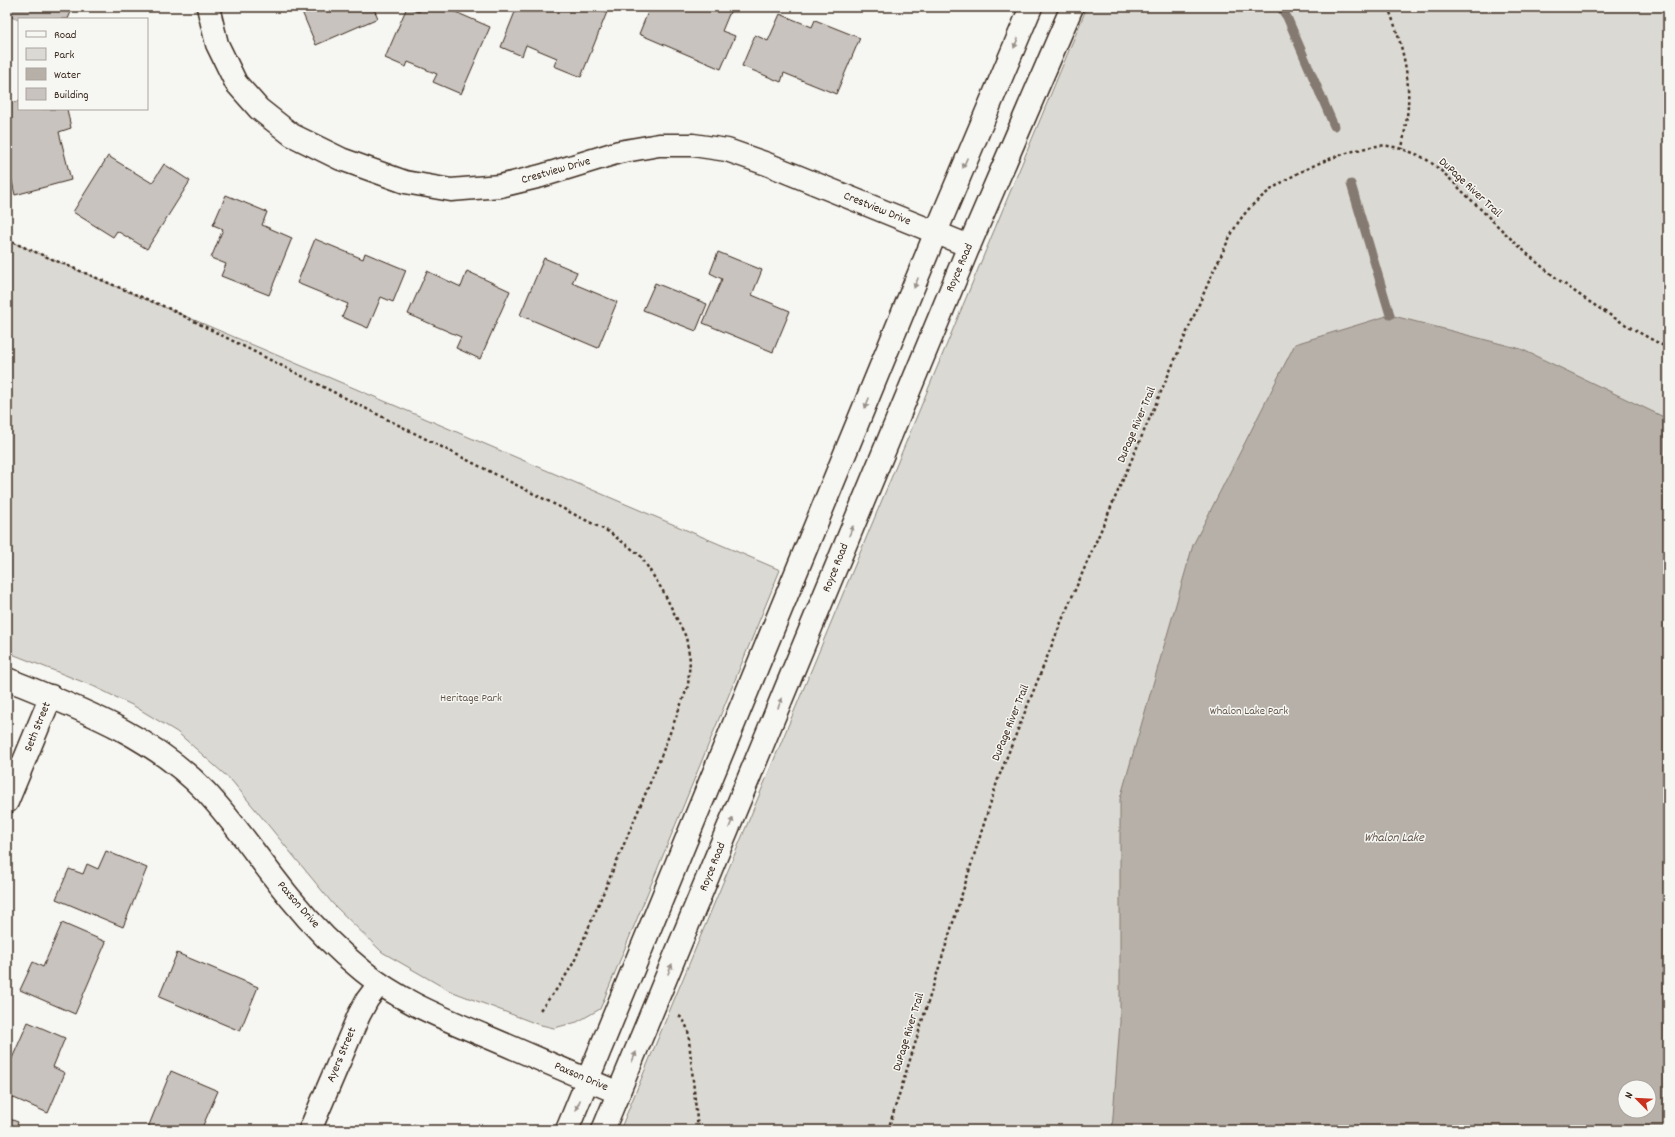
<svg xmlns="http://www.w3.org/2000/svg" width="1675" height="1137" viewBox="0 0 1675 1137" font-family="Dekko,sans-serif">
<rect width="100%" height="100%" fill="#f6f6f2"/>
<filter id="ink" filterUnits="userSpaceOnUse"><feTurbulence type="fractalNoise" baseFrequency=".025" numOctaves="2"/><feDisplacementMap in="SourceGraphic" scale="8" xChannelSelector="R" yChannelSelector="G"/><feConvolveMatrix kernelMatrix="1 2 1 2 8 2 1 2 1" color-interpolation-filters="sRGB"/></filter>
<g filter="url(#ink)">
<g fill="#dad9d3" stroke="#8a8278" fill-rule="evenodd">
<path d="M1087,7H1668V1130H620ZM1625,1087H1649V1111H1625Z"/>
<path d="M7,240L780,570L600,1009L577,1022L554,1028L537,1024L448,990L382,952L333,904L232,781L177,732L134,706L93,686L7,652Z"/>
</g>
<path fill="#b6b0a9" stroke="#857a71" fill-rule="evenodd" d="M1390,315L1521,349L1668,419V1130H1112L1120,1022V799L1193,545L1295,344ZM1625,1087H1649V1111H1625Z"/>
<g fill="none" stroke-linecap="round" stroke-linejoin="round">
<g stroke="#857a71" stroke-width="9">
<path d="M1280,7L1287,17L1334,126"/>
<path d="M1351,184L1390,315"/>
</g>
</g>
<g fill="#c8c3be" stroke="#3b2a1e">
<path d="M7,7H73L68,19L19,20L7,15Z"/>
<path d="M300,7H373L378,18L316,45Z"/>
<path d="M407,7L419,12L422,7H444L490,27L461,94L433,82L437,74L408,62L406,67L385,58Z"/>
<path d="M517,7H594L607,12L581,77L554,66L557,58L526,45L522,56L501,47Z"/>
<path d="M650,7H732L722,31L735,36L721,69L639,34Z"/>
<path d="M780,14L812,27L815,20L860,38L836,94L784,73L781,82L742,66L755,35L768,41Z"/>
<path d="M19,101V109H67L71,128L59,132L71,180L15,195L11,177L7,178V104Z"/>
<path d="M108,156L152,183L164,164L190,181L147,249L117,231L113,237L73,212Z"/>
<path d="M226,195L267,212L262,225L292,238L269,295L221,276L226,264L211,258L223,229L213,225Z"/>
<path d="M315,239L363,259L365,253L406,270L393,302L381,297L368,328L342,317L348,304L297,283Z"/>
<path d="M718,252L762,270L752,295L790,311L773,352L703,323L722,279L710,273Z"/>
<path d="M544,258L577,272L572,283L617,302L598,348L520,315Z"/>
<path d="M427,271L461,287L467,271L510,291L480,359L456,348L461,337L408,314Z"/>
<path d="M655,283L707,304L696,331L643,310Z"/>
<path d="M106,851L147,868L123,927L56,899L69,869L83,874L87,864L98,869Z"/>
<path d="M62,923L106,942L75,1014L20,990L33,962L43,967Z"/>
<path d="M177,953L258,987L240,1031L159,997Z"/>
<path d="M28,1022L65,1038L53,1067L65,1073L48,1113L7,1095V1062L10,1063Z"/>
<path d="M171,1071L218,1091L201,1130H147Z"/>
<path d="M7,1118L18,1122L15,1130H7Z"/>
<path d="M414,1124L428,1130H412Z"/>
</g>
<g fill="none" stroke-linecap="round" stroke-linejoin="round">
<defs>
<g id="minor">
<path d="M208,7L217,44L236,83L259,109L292,135L341,159L405,182L451,190L500,186L541,176L619,152L659,145H693L727,150L767,164L969,246"/>
<path d="M7,679C78,708 152,735 206,792C237,825 262,864 291,899C312,925 337,950 363,971C398,1000 441,1017 483,1035C528,1054 573,1074 619,1093"/>
<path d="M7,802L51,696"/>
<path d="M310,1130L359,1015L367,1000L379,984"/>
</g>
<g id="tertiary">
<path d="M567,1130L936,232L1031,7"/>
<path d="M603,1130L969,246L1072,7"/>
</g>
</defs>
<use href="#minor" stroke="#3b2a1e" stroke-width="25"/>
<use href="#tertiary" stroke="#3b2a1e" stroke-width="25"/>
<g stroke="#3b2a1e" stroke-width="2.5" stroke-dasharray="3 3" stroke-linecap="butt">
<path d="M1388,7C1400,38 1410,72 1408,106C1407,120 1404,135 1402,149"/>
<path d="M7,240L170,309L609,532L640,555L663,591L686,637L690,660L688,686L658,764L574,962L560,985L540,1010"/>
<path d="M679,1016L683,1019L688,1030L698,1130"/>
<path d="M888,1130L998,779L1062,620L1213,272C1222,255 1232,229 1243,216C1269,181 1335,152 1377,146C1390,144 1406,150 1418,155C1435,163 1449,178 1462,191C1482,210 1501,230 1521,248C1561,286 1619,323 1668,348"/>
</g>
<use href="#minor" stroke="#f6f6f2" stroke-width="22"/>
<use href="#tertiary" stroke="#f6f6f2" stroke-width="22"/>
</g>
<defs><path id="oneway-solid" d="M-6-.8H1V-3.2L6.5 0L1 3.2V.8H-6Z"/></defs>
<g fill="#989088">
<use href="#oneway-solid" transform="translate(1016 43) rotate(113)"/>
<use href="#oneway-solid" transform="translate(965 163) rotate(113)"/>
<use href="#oneway-solid" transform="translate(916 283) rotate(112)"/>
<use href="#oneway-solid" transform="translate(867 403) rotate(112)"/>
<use href="#oneway-solid" transform="translate(851 531) rotate(-68)"/>
<use href="#oneway-solid" transform="translate(780 703) rotate(-68)"/>
<use href="#oneway-solid" transform="translate(731 823) rotate(-68)"/>
<use href="#oneway-solid" transform="translate(670 969) rotate(-68)"/>
<use href="#oneway-solid" transform="translate(634 1057) rotate(-67)"/>
<use href="#oneway-solid" transform="translate(578 1105) rotate(113)"/>
</g>
</g>
<g text-anchor="middle" dominant-baseline="central" stroke-width="3" stroke-linejoin="round" paint-order="stroke">
<g font-size="12" fill="#3b2a1e" stroke="#f6f6f2">
<text transform="translate(556 171) rotate(-16)">Crestview Drive</text>
<text transform="translate(1470 188) rotate(43)">DuPage River Trail</text>
<text transform="translate(877 209) rotate(22)">Crestview Drive</text>
<text transform="translate(960 268) rotate(-67)">Royce Road</text>
<text transform="translate(1137 425) rotate(-67)">DuPage River Trail</text>
<text transform="translate(836 568) rotate(-68)">Royce Road</text>
<text transform="translate(1011 723) rotate(-68)">DuPage River Trail</text>
<text transform="translate(38 727) rotate(-68)">Seth Street</text>
<text transform="translate(713 867) rotate(-68)">Royce Road</text>
<text transform="translate(298 905) rotate(49)">Paxson Drive</text>
<text transform="translate(909 1032) rotate(-73)">DuPage River Trail</text>
<text transform="translate(342 1055) rotate(-67)">Ayers Street</text>
<text transform="translate(581 1077) rotate(23)">Paxson Drive</text>
</g>
<g font-size="12" fill="#63564b" stroke="#f6f6f2">
<text x="471" y="698">Heritage Park</text>
<text x="1249" y="711">Whalon Lake Park</text>
</g>
<g font-size="13" font-style="italic" fill="#605248" stroke="#f6f6f2">
<text x="1394" y="838">Whalon Lake</text>
</g>
</g>
<rect width="1675" height="1137" fill="none" stroke="#f6f6f2" stroke-width="24"/>
<rect x="12" y="12" width="1651" height="1113" fill="none" stroke="#3b2a1e" stroke-width="1.5" filter="url(#ink)"/>
<rect x="18" y="18" width="130" height="92" fill="#f6f6f2" stroke="#aba49d"/>
<rect x="26" y="31" width="20" height="6" fill="#f6f6f2" stroke="#aba49d"/>
<text x="54" y="38" font-size="12" fill="#3b2a1e">Road</text>
<rect x="26" y="48" width="20" height="12" fill="#dad9d3" stroke="#aba49d"/>
<text x="54" y="58" font-size="12" fill="#3b2a1e">Park</text>
<rect x="26" y="68" width="20" height="12" fill="#b6b0a9" stroke="#aba49d"/>
<text x="54" y="78" font-size="12" fill="#3b2a1e">Water</text>
<rect x="26" y="88" width="20" height="12" fill="#c8c3be" stroke="#aba49d"/>
<text x="54" y="98" font-size="12" fill="#3b2a1e">Building</text>
<g transform="translate(1637 1099) rotate(294)"><circle r="19" fill="#f6f6f2" stroke="#aba49d"/>
<path d="M0-3L7 15L0 10L-7 15Z" fill="#c8321e"/>
<text y="-6" font-size="11" font-weight="bold" text-anchor="middle" fill="#3b2a1e">N</text>
</g>
</svg>
